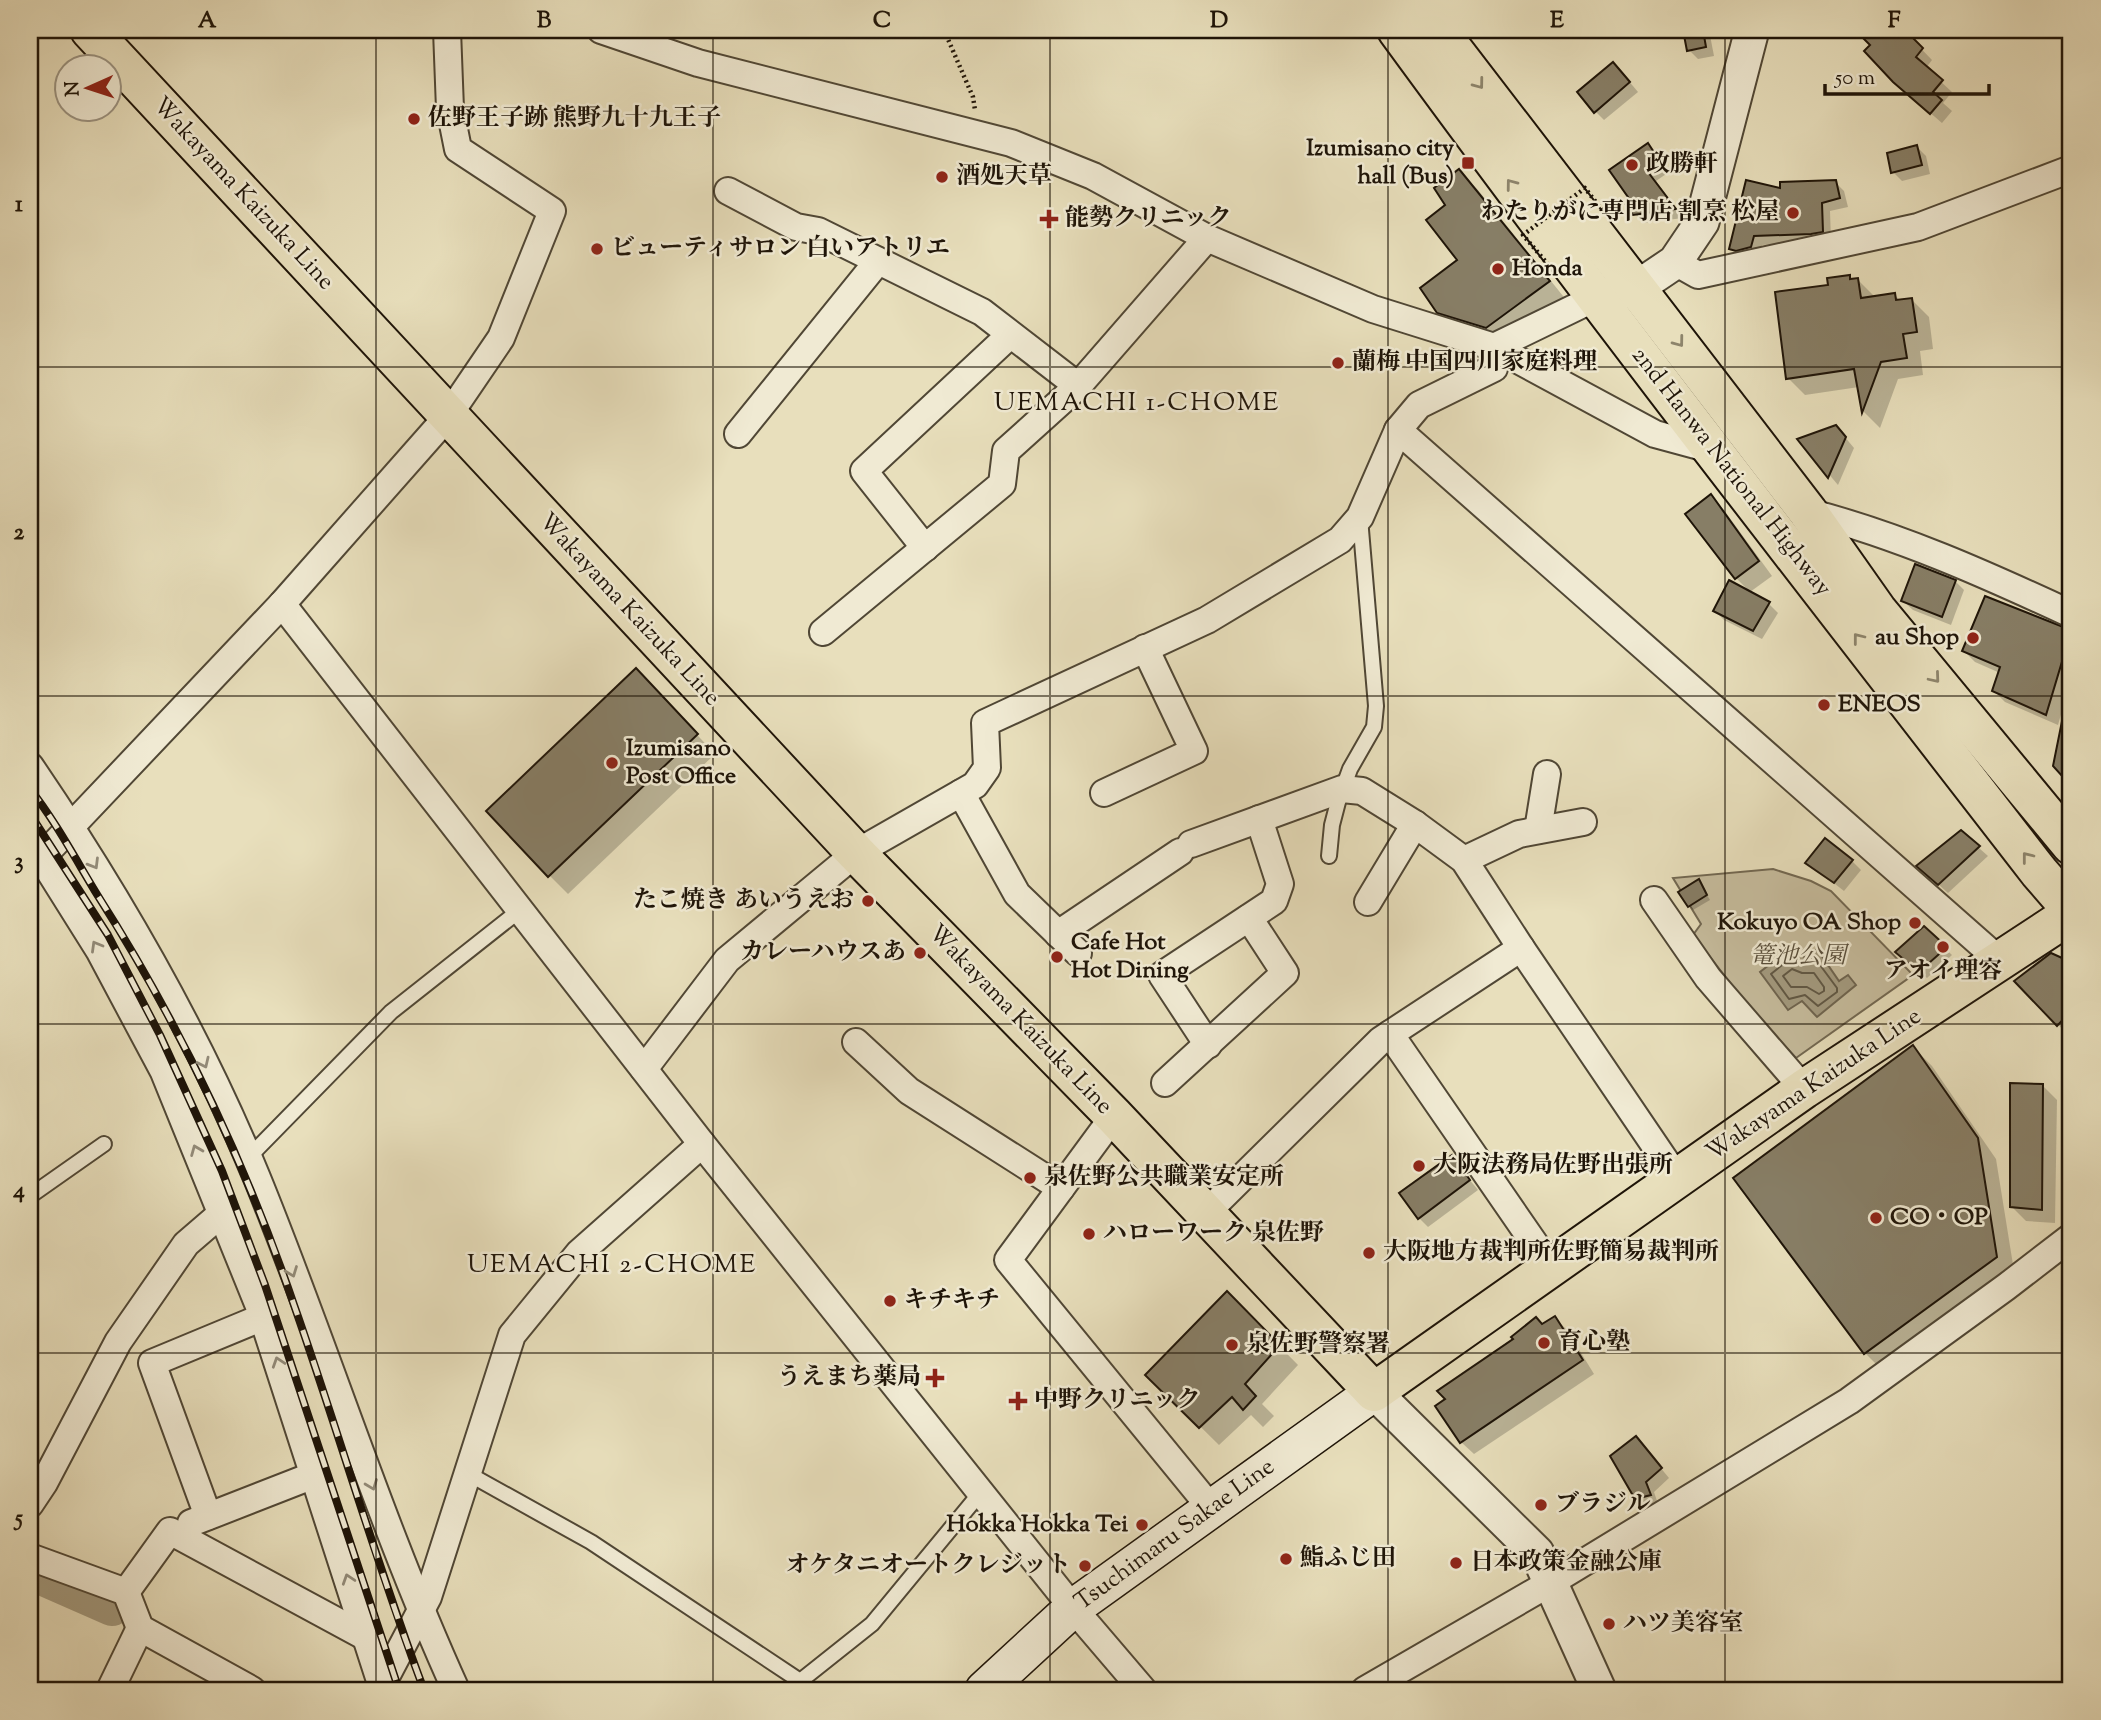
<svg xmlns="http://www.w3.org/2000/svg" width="2101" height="1720" viewBox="0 0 2101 1720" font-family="'Sorts Mill Goudy','Noto Serif JP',serif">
<rect width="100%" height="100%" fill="#e8dfbc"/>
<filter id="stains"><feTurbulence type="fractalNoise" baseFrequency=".00286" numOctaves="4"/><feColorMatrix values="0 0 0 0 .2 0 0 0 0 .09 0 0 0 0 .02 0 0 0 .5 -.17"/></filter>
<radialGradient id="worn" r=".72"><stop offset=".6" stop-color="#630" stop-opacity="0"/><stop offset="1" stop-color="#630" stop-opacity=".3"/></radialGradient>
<path fill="#c6bc9d" stroke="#726852" stroke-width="2" d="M1773,869L1811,881L1831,891L1913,975L1796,1058L1745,1002L1693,935L1701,924L1673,878Z"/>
<path fill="#a39a7f" stroke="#6e644f" stroke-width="2" d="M1795,945L1805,958L1817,949L1839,981L1848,975L1856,985L1817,1017L1802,1001L1788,1010L1760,972Z"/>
<g fill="#0003">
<path d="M1685,30H1709L1714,56L1698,59L1689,50Z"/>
<path d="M1869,30H1903L1932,60L1926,68L1952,92L1943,103L1952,111L1942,123L1906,92L1873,45L1863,35Z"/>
<path d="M1622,73L1638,92L1604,120L1595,111Z"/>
<path d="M1648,145L1669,172L1656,181L1683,218L1644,223L1635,214L1632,201Z"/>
<path d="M1917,147L1926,156L1930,174L1902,181L1893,172Z"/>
<path d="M1459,171L1478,190L1567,301L1506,346L1458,331L1438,312L1459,260L1447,205Z"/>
<path d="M1835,182L1844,191L1848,207L1830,211L1831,240L1762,245L1759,256L1740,257L1731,248L1782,191Z"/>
<path d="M1849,277L1853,280H1858L1876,298L1895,295L1901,302L1912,300L1929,317L1933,349L1920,351L1923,375L1898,379L1880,428L1864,412L1859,387L1805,395L1788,378L1830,286Z"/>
<path d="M1844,436L1854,448L1838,485L1800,440Z"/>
<path d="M1711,496L1724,510L1772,576L1750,592L1736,578L1688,515Z"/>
<path d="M1955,581L1964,590L1951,625L1913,610L1903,601Z"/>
<path d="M1769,604L1778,613L1762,639L1724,620L1715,611Z"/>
<path d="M2064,630H2071V679L2058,725L2005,702L1994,691L2000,673L1975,662L1964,651Z"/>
<path d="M654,689L715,754L568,894L549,875Z"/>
<path d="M1961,832L1988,856L1948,893L1928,875Z"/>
<path d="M1852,861L1861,870L1844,891L1807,862Z"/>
<path d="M1699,881L1710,900L1693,910L1689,906Z"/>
<path d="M1924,929L1952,955L1927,978L1905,959Z"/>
<path d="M2070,964L2071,965V1038L2016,981Z"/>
<path d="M1913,1047L1932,1066L1996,1159L2015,1277L1884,1372L1865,1353L1735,1178Z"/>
<path d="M2043,1086L2057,1100L2055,1223L2026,1221L2012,1207Z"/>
<path d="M1451,1157L1478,1190L1428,1227L1419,1218Z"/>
<path d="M1227,1293L1298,1365L1262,1404L1274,1416L1263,1427L1251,1415L1219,1445L1148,1375Z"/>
<path d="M1555,1318L1567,1330L1594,1374L1474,1454L1461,1442L1542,1326Z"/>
<path d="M1636,1438L1669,1478L1654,1492L1658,1504L1646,1507L1637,1498Z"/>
</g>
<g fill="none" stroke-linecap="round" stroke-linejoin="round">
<g stroke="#605744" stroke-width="2">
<path d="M1792,957L1804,965L1817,961L1837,988V992L1818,1006L1805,995L1789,999L1771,974Z"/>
<path d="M1792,969L1802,973H1814L1824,987V991L1819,994L1807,987H1791L1783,976Z"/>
</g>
<path stroke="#a39a7f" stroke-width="40" d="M30,1570L112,1606"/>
</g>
<g fill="#877e66" stroke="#1e1408" stroke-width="2">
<path d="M1683,30H1703L1706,47L1687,51Z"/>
<path d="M1855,30H1905L1923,48L1916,57L1943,80L1933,92L1942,100L1930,114L1893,82L1864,51L1870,45Z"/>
<path d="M1613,62L1630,82L1594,113L1577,92Z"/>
<path d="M1648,143L1661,163L1648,172L1676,209L1633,215L1625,203L1630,200L1609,170Z"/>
<path d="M1917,145L1922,165L1891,173L1887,153Z"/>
<path d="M1459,169L1550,281L1486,328L1437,313L1420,288L1457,260L1426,220L1445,205L1434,188Z"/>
<path d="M1746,180L1780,188V182L1836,180L1840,198L1822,203L1823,232L1811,234L1754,236L1751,247L1736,251L1729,249Z"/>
<path d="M1850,275V279L1858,278L1861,298L1895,293L1896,300L1912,298L1917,332L1903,334L1907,358L1881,362L1862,413L1854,369L1786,379L1775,292L1828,285L1827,278Z"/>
<path d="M1836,425L1846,437L1828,478L1797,439Z"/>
<path d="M1711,494L1759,561L1735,579L1685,514Z"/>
<path d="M1915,564L1956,580L1942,617L1901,601Z"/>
<path d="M1729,580L1770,602L1753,631L1713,611Z"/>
<path d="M1985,596L2071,630V647L2067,645L2046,715L1992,691L2000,667L1962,651Z"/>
<path d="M636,668L698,734L548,877L486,811Z"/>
<path d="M2063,716L2071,717V786L2053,766Z"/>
<path d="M1961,830L1980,846L1938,885L1916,866Z"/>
<path d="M1825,838L1853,860L1834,883L1805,863Z"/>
<path d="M1699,879L1707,895L1688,907L1678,892Z"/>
<path d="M1924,926L1947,947L1919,972L1895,952Z"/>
<path d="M2051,953L2071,962V1011L2057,1026L2014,981Z"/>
<path d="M1913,1045L1978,1138L1997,1257L1864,1354L1733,1178Z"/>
<path d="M2010,1083L2043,1084L2042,1210L2010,1207Z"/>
<path d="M1452,1155L1470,1180L1418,1219L1399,1193Z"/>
<path d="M1227,1291L1280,1345L1245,1384L1256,1396L1243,1410L1232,1397L1199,1428L1145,1375Z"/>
<path d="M1555,1316L1583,1360L1460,1443L1435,1406L1445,1399L1437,1391L1513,1339L1511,1337L1536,1317L1542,1324Z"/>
<path d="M1636,1436L1662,1468L1646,1482L1651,1495L1635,1499L1610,1456Z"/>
</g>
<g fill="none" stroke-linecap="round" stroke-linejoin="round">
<defs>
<g id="service">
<path d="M1329,856L1332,825L1338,802L1350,769L1374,727L1376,706L1360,518"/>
<path d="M248,1158L391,1012L520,910"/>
<path d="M30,1196L104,1144"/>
<path d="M467,1473L591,1542L800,1681"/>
<path d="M789,1690L872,1624L981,1492"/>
</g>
<g id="minor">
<path d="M601,30L698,63L1011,143L1093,176L1207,238L1373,309L1494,347L1597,297"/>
<path d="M728,191L796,227L818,231L982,312L1078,386"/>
<path d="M1675,262L1698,275L1918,227L2071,169"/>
<path d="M1398,430L1999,960"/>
<path d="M738,434L878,261"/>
<path d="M1808,512C1900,536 1985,574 2071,614"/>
<path d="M925,548L864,471L1010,335"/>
<path d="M282,604L702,1144L1073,1608L1143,1690"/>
<path d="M823,632L1002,484L1006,451L1078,386L1207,238"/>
<path d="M30,766C118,895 197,1032 257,1178C326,1347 380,1523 456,1690"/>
<path d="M961,793L1017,894L1078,953"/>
<path d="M1104,793L1194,751L1145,648"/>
<path d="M1538,830L1547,774"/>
<path d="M30,840L99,950L164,1072L259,1306L383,1690"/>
<path d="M1191,844L1342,789L1362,791L1415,824"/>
<path d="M1464,860L1519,834L1583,822"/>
<path d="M30,866L42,857L282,604L448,416L501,338L552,211L458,149L450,109L447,30"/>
<path d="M1654,900L1708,978L1804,1089"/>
<path d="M1368,902L1415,824L1464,860L1521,948L1677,1178"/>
<path d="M1058,934L1180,852"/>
<path d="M1390,1034L1550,1266"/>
<path d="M856,1042L909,1091L1061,1188"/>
<path d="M1208,1045L1162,975L1274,901L1280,884L1259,819"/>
<path d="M644,1069L727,960L856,853L975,785L987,768L985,723L1207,620L1340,540L1360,517L1398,430L1419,405L1494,368V347L1655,434L1714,450"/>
<path d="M1165,1083L1285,973L1249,918"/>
<path d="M1114,1116L1008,1260L1211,1508"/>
<path d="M1206,1213L1381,1040L1521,948"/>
<path d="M30,1504L44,1483L118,1342L186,1244L222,1213"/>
<path d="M208,1516L152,1363L263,1317"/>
<path d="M191,1523L314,1475"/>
<path d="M30,1557L126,1592L140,1628L252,1690"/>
<path d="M126,1592L170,1531L366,1637"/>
<path d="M110,1690L140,1628"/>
<path d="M379,1690L428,1597L512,1335L579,1253L702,1144"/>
<path d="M1365,1690L1550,1583L1849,1401L2006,1287L2071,1237"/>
</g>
<g id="tertiary">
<path d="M1611,294L1635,289L1675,262L1702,222L1752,30"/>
<path d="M1374,1392L1537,1553L1599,1690"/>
</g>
<path id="secondary" d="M984,1690L1073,1608L1374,1392"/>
<path id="primary" d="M90,30L856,853L1114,1116L1374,1392L1804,1089L2071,914"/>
<g id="trunk">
<path d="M1397,30C1605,315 1823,593 2039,872L2071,909"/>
<path d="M1438,30L1808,512L1877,610L2071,845"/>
</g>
</defs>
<use href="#service" stroke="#504735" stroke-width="18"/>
<use href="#minor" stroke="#504735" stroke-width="30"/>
<use href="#tertiary" stroke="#504735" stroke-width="37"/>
<use href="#secondary" stroke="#1e1408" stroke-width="40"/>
<use href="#primary" stroke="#1e1408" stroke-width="42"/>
<use href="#trunk" stroke="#1e1408" stroke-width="42"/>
<path stroke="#1e1408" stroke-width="4.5" stroke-dasharray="2 3.5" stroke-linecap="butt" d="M944,30L973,97L975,110"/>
<use href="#service" stroke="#f0ead3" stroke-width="14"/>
<use href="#minor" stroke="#f0ead3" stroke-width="26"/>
<use href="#tertiary" stroke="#f0ead3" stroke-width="33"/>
<use href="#secondary" stroke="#f0ead3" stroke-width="37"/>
<use href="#primary" stroke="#e8dfbc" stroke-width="38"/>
<use href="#trunk" stroke="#e8dfbc" stroke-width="38"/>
<defs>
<g id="rail">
<path d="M30,789C56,822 76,860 98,896C179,1023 245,1162 294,1305C339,1433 376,1563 424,1690"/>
<path d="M30,814L108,935L160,1035L222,1171L265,1285L399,1690"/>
</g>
</defs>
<use href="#rail" stroke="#1e1408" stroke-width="8"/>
<use href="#rail" stroke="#f0ead3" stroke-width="5" stroke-dasharray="16" stroke-linecap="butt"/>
<path stroke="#1e1408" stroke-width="4.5" stroke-dasharray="2 3.5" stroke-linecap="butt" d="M1552,269L1523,235L1585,188L1605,214"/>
</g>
<defs><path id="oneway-chevron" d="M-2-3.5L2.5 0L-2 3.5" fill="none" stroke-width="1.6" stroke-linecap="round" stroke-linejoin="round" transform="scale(1.75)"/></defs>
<g stroke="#8d846b">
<use href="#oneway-chevron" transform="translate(1479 84) rotate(53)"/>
<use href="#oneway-chevron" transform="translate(1511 184) rotate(-127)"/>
<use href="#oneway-chevron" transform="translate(1679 342) rotate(53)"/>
<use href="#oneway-chevron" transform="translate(1858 638) rotate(-128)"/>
<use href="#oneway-chevron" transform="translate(1935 678) rotate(50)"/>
<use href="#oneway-chevron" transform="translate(2027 857) rotate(-128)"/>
</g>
<g stroke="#928a78">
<use href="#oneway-chevron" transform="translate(94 864) rotate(59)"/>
<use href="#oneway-chevron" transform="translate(96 946) rotate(-120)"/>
<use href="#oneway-chevron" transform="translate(204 1063) rotate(65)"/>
<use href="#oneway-chevron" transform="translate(196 1150) rotate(-112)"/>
<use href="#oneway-chevron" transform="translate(292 1272) rotate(69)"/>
<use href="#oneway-chevron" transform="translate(278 1362) rotate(-108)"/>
<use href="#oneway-chevron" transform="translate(372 1485) rotate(69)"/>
<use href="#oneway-chevron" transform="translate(348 1579) rotate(-108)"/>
</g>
<path fill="none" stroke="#1e1408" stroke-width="2" stroke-opacity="0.55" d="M376,30V1690M713,30V1690M1050,30V1690M1388,30V1690M1725,30V1690M30,367H2071M30,696H2071M30,1024H2071M30,1353H2071"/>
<g fill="#8f2418" stroke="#f0ead3" stroke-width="2.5">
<circle cx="414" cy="119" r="7"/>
<rect x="1461" y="156" width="14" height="14" rx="3.5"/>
<circle cx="1632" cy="165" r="7"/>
<circle cx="942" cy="177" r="7"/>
<circle cx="1793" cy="213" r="7"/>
<path d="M1045.5 208.5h7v7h7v7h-7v7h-7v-7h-7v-7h7z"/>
<circle cx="597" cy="249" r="7"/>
<circle cx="1498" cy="269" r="7"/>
<circle cx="1338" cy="363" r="7"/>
<circle cx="1973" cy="638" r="7"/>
<circle cx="1824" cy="705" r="7"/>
<circle cx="612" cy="763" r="7"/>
<circle cx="868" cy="901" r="7"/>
<circle cx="1915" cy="923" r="7"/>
<circle cx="1943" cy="947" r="7"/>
<circle cx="920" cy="953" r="7"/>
<circle cx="1057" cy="957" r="7"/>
<circle cx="1419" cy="1166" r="7"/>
<circle cx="1030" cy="1178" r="7"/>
<circle cx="1876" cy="1218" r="7"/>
<circle cx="1089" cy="1234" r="7"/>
<circle cx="1369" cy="1253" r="7"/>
<circle cx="890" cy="1301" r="7"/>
<circle cx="1544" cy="1343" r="7"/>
<circle cx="1232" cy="1345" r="7"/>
<path d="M931.5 1367.5h7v7h7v7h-7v7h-7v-7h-7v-7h7z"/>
<path d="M1014.5 1390.5h7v7h7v7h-7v7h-7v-7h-7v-7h7z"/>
<circle cx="1541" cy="1505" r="7"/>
<circle cx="1142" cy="1525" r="7"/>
<circle cx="1286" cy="1559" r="7"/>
<circle cx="1456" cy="1563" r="7"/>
<circle cx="1085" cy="1566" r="7"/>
<circle cx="1609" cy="1624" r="7"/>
</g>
<g text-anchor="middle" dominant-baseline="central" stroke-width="5" stroke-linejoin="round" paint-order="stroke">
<g font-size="24" font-weight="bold" fill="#1e1408" stroke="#f0ead3" text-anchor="start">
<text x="428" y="119">佐野王子跡 熊野九十九王子</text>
<text x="1454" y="149" text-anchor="end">Izumisano city<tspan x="1454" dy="28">hall (Bus)</tspan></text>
<text x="1646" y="165">政勝軒</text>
<text x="956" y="177">酒処天草</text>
<text x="1779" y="213" text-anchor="end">わたりがに専門店 割烹 松屋</text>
<text x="1065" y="219">能勢クリニック</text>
<text x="611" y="249">ビューティサロン 白いアトリエ</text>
<text x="1512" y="269">Honda</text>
<text x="1352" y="363">蘭梅 中国四川家庭料理</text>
<text x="1959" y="638" text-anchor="end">au Shop</text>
<text x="1838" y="705">ENEOS</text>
<text x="626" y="749">Izumisano<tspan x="626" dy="28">Post Office</tspan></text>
<text x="854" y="901" text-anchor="end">たこ焼き あいうえお</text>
<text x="1901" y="923" text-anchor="end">Kokuyo OA Shop</text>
<text x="1071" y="943">Cafe Hot<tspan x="1071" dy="28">Hot Dining</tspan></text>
<text x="906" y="953" text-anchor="end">カレーハウスあ</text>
<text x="1943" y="972" text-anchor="middle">アオイ理容</text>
<text x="1433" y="1166">大阪法務局佐野出張所</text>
<text x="1044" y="1178">泉佐野公共職業安定所</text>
<text x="1890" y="1218">CO・OP</text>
<text x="1103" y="1234">ハローワーク 泉佐野</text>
<text x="1383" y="1253">大阪地方裁判所佐野簡易裁判所</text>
<text x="904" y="1301">キチキチ</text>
<text x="1558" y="1343">育心塾</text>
<text x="1246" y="1345">泉佐野警察署</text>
<text x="921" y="1378" text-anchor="end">うえまち薬局</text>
<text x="1034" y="1401">中野クリニック</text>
<text x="1555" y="1505">ブラジル</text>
<text x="1128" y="1525" text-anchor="end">Hokka Hokka Tei</text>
<text x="1300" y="1559">鮨ふじ田</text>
<text x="1470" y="1563">日本政策金融公庫</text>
<text x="1071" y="1566" text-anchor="end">オケタニオートクレジット</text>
<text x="1623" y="1624">ハツ美容室</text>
</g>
<g font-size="24" fill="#1e1408" stroke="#f0ead3">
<text transform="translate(243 194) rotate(47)">Wakayama Kaizuka Line</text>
<text transform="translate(1731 472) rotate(52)">2nd Hanwa National Highway</text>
<text transform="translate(629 610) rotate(47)">Wakayama Kaizuka Line</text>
<text transform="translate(1020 1020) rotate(46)">Wakayama Kaizuka Line</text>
<text transform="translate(1814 1085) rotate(-34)">Wakayama Kaizuka Line</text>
<text transform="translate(1175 1535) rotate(-36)">Tsuchimaru Sakae Line</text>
</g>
<g font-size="24" font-style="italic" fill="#594f3c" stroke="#f0ead3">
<text x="1798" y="957">篭池公園</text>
</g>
<g font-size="26" letter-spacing="2" fill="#1e1408" stroke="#f0ead3">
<text x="1137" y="403">UEMACHI 1-CHOME</text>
<text x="612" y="1265">UEMACHI 2-CHOME</text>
</g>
</g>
<rect width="2101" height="1720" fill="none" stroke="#e8dfbc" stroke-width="77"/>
<g transform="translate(88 88) rotate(267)"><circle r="33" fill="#f0ead3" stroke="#9c9482" stroke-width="2"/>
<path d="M0-5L12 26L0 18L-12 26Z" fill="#8f2418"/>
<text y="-10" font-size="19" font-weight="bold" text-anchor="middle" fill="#1e1408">N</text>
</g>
<path d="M1825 84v10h164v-10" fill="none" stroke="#1e1408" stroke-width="3.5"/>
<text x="1835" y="84" font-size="21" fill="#1e1408" stroke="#f0ead3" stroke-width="5" paint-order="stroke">50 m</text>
<rect x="38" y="38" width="2024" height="1644" fill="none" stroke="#1e1408" stroke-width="2.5"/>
<g font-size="23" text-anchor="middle" font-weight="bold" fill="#1e1408">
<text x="207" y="27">A</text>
<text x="544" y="27">B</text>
<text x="882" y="27">C</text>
<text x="1219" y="27">D</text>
<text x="1557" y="27">E</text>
<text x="1894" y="27">F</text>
<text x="19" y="211">1</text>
<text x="19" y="539">2</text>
<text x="19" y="868">3</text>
<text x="19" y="1197">4</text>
<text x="19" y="1525">5</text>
</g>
<rect width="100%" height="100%" filter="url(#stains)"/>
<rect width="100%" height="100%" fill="url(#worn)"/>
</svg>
